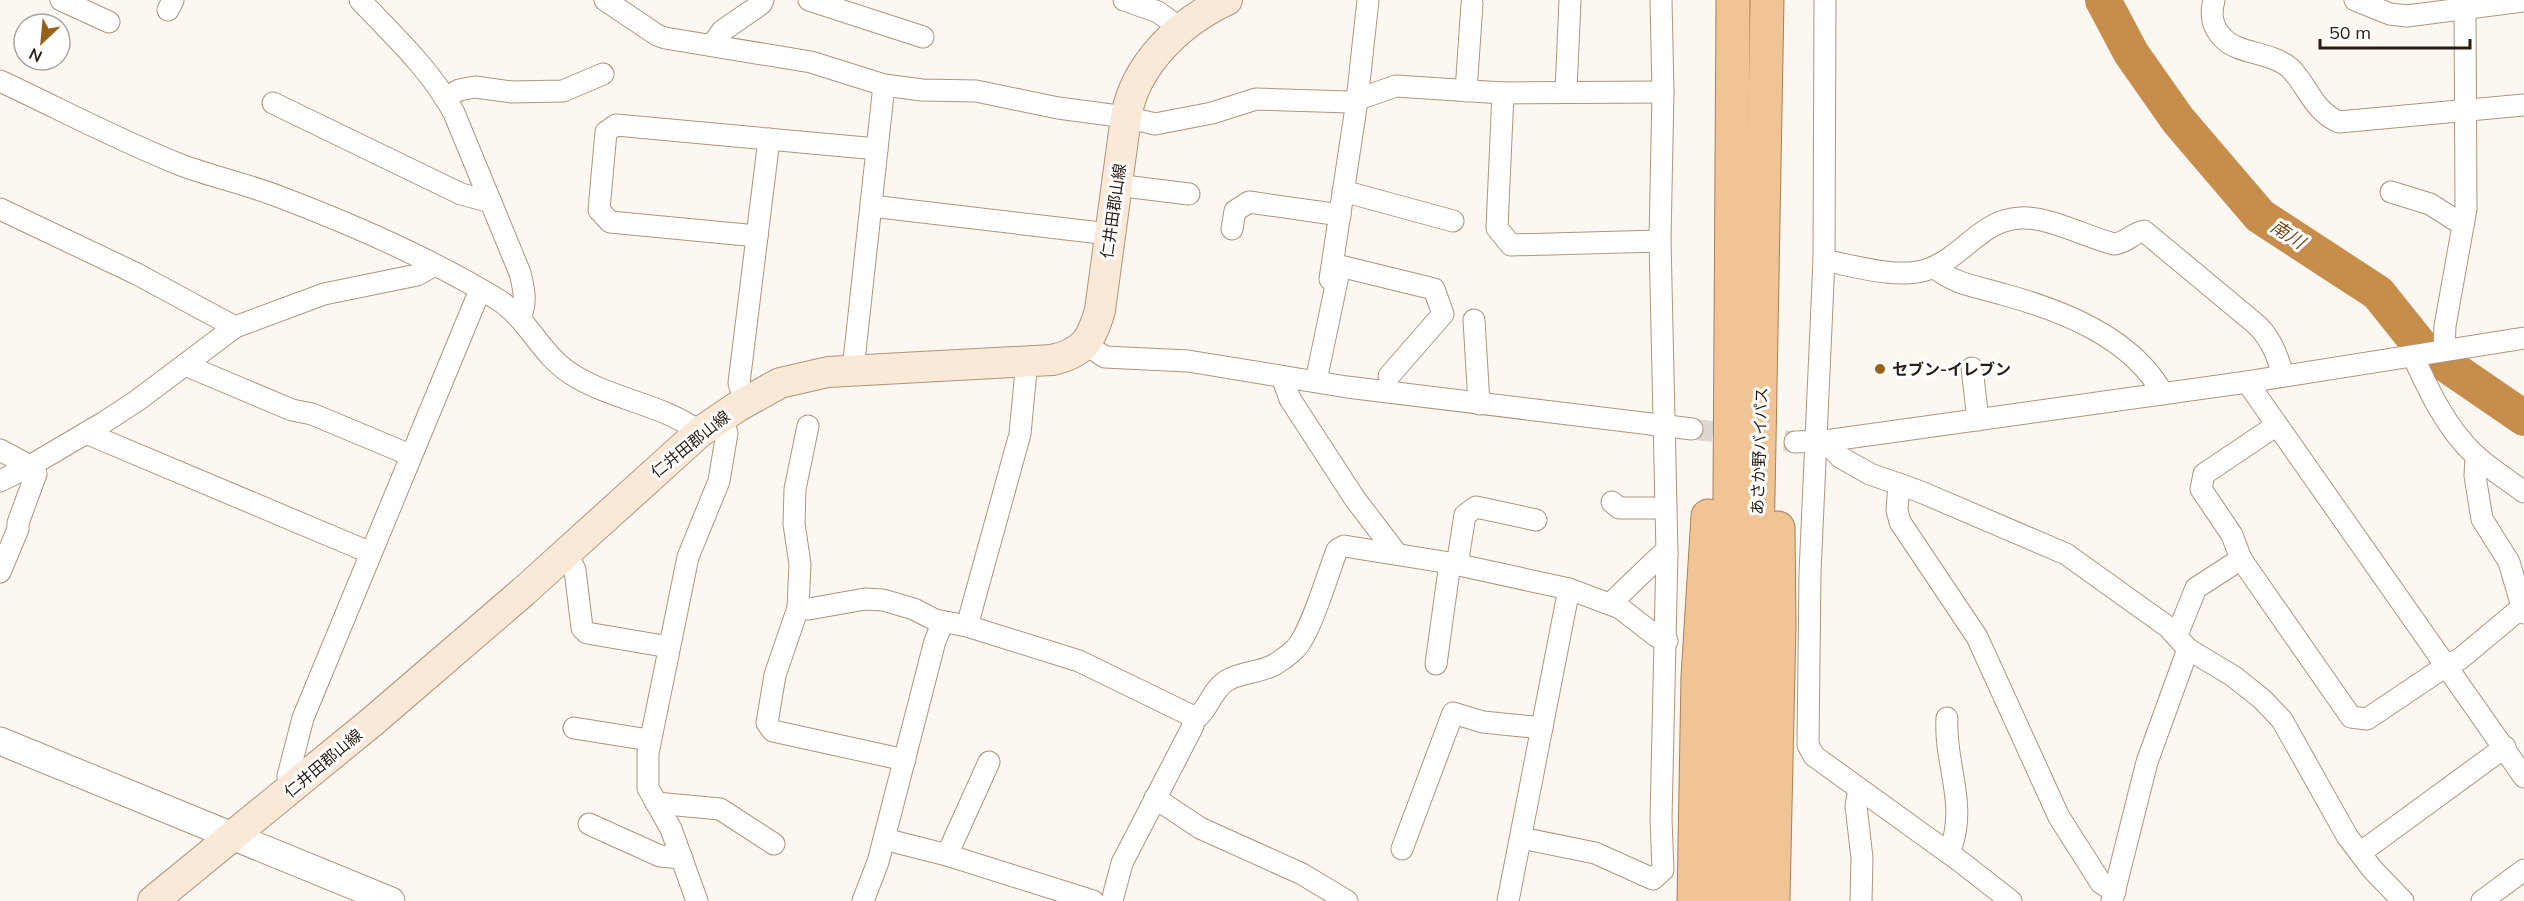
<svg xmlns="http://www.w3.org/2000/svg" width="2524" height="901" viewBox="0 0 2524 901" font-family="Mulish,'Noto Sans JP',sans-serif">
<rect width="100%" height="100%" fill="#fdf7f2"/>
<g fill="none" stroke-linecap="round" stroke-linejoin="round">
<path stroke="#c78d4b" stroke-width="36" d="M2103,0L2131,53L2178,120L2260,216L2378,293L2422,348L2524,418"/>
<path stroke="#ddd6d1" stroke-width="21" stroke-dasharray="21 10" stroke-linecap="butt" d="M1692,429L1795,442"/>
<defs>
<g id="minor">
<path d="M61,0L109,22"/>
<path d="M360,0C393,35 431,70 454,113L520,273C524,289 527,302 520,318"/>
<path d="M605,0L657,35L665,38L811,62L884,85L922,90L976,91L1058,108L1126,117L1155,124L1212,113L1256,99L1350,102L1396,86L1503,93L1663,92"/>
<path d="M809,0L923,37"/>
<path d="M1124,0L1158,12L1181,29"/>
<path d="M1825,0L1824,260L1810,573L1808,745L1814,756L1961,862L2011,901"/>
<path d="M2214,0C2210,15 2212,27 2223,38C2237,54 2272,52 2290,68C2308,86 2313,111 2339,122L2524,105"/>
<path d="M2355,0L2390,14L2407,16L2524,1"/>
<path d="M168,10L173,0"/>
<path d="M712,45L722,31L761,4L763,0"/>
<path d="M0,81C60,109 120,141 181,165C213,177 247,184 280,197C354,225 429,258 497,299C529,319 541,356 573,375C613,400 662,404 700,432"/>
<path d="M1466,91L1472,4"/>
<path d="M1566,91L1570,0"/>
<path d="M1503,93L1497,228L1511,245L1660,241"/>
<path d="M445,98L459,90L475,87L512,92L563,91L603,74"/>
<path d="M273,103L461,194L491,202"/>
<path d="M1116,185L1189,194"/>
<path d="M1343,191L1453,221"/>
<path d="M2391,192L2430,204L2463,225"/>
<path d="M871,206L1109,234"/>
<path d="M0,209L137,274L235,327"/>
<path d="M1232,229L1235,211L1249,202L1340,215"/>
<path d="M757,236L610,222L599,210L606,132L616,125L877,149"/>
<path d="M1824,260C1854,266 1900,280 1929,269C1964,256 1981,220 2020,218C2048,216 2086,237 2114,244C2127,243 2132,233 2144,231L2257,325C2272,340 2278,357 2283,376"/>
<path d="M1934,267C1953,284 1979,287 2002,294C2061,310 2132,337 2163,394"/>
<path d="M1330,279L1357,101L1368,0"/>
<path d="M1474,320L1479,404"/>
<path d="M1085,344L1105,357L1188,361L1347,387L1692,429"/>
<path d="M2444,350L2445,326L2466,209L2465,8"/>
<path d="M2413,356C2429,391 2446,428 2475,455C2490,469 2508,480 2524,492"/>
<path d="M185,365L292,410L312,414L410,455"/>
<path d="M1972,368L1978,420"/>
<path d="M853,370L884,85"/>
<path d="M1282,377L1290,399L1355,499L1397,554"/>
<path d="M1316,381L1340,266L1434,289L1443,314L1389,376"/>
<path d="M2247,382L2524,777"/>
<path d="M745,403L739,383L769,139"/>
<path d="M2277,425L2204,474L2201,489L2232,535L2241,559L2351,717L2367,719L2446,666L2460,659L2521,608"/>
<path d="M808,426L795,489L794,524L800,564L798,608L775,675L767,723L773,731L905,760"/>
<path d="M86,433L371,553"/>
<path d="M1825,441L1840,457L1870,474L1921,492L2066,554L2168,627L2188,649L2147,762L2112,901"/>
<path d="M1795,442L1825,441L2247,382L2524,338"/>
<path d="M0,450L30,466L36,474L18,523V529L0,572"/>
<path d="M2476,456L2475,476L2482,519L2509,562L2524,613"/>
<path d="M0,481L30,466L103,423L138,400L235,327L324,294L417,275L435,265"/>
<path d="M1899,484L1897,510L1900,522L1977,637L2059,817L2101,883L2115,892"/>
<path d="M1612,502L1619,508H1666"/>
<path d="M566,551L575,570L582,628L587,633L669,647"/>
<path d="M1457,565L1465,515L1476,507L1536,520"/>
<path d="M1610,604L1660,556L1667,553"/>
<path d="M798,608L809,609L865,599L883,600L914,609L935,620L967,626L1079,661L1192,716L1193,726L1122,863L1112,901"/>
<path d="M967,626L1020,434L1027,360"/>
<path d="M2177,635L2196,588L2241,559"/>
<path d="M2188,649L2233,676L2262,699L2282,720L2347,836L2372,869L2403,901"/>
<path d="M1436,664L1450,563"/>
<path d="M1947,718C1944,765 1969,805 1949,853"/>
<path d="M1194,720C1208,711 1211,691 1226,681C1240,672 1259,673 1274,665C1281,660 1290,655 1296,648C1311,632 1328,573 1337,550L1344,546L1450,563L1569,589L1620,608L1656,636L1667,641"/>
<path d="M574,728L649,740"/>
<path d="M1859,789L1856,806L1862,858L1861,901"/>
<path d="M290,791L288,776L303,718L480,290"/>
<path d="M1155,798L1200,828L1302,874L1347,901"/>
<path d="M656,803L720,809L774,844"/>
<path d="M589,824L660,856L682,858"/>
<path d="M1521,838L1595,853L1653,879L1663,870L1661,819L1667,553L1660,239L1663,92L1661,0"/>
<path d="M884,839L947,855L1093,901"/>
<path d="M1402,849L1453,713L1483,722L1542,728"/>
<path d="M2360,853L2505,747"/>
<path d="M947,855L989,762"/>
<path d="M697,901L671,829L648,788V753L688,557L719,481L727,433L720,418"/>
<path d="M863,901L878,862L935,641L943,622"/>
<path d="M1508,901L1569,589"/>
<path d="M2482,901L2524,870"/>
</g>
<path id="tertiary" d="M0,741L391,901"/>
<path id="secondary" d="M153,901L373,721L523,592L700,432L737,407L780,383L828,372L1052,360C1084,353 1092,339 1100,310L1126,117C1135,64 1180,22 1227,0"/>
<g id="trunk">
<path d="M1773,899L1779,624L1778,528"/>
<path d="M1694,901L1698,677L1708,516"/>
<path d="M1722,901L1730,492L1733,0"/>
<path d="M1750,901C1754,601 1764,300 1767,0"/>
</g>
</defs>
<use href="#minor" stroke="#af957b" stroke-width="23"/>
<use href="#tertiary" stroke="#af957b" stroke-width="29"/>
<use href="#secondary" stroke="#af957b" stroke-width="32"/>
<use href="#trunk" stroke="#a88056" stroke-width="35"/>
<use href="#minor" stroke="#fff" stroke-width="21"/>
<use href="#tertiary" stroke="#fff" stroke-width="27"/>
<use href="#secondary" stroke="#fae9d7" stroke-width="30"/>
<use href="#trunk" stroke="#f0c494" stroke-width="33"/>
</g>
<circle fill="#98611a" stroke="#fff" stroke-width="2" cx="1880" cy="369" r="6"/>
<g text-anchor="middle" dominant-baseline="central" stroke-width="6" stroke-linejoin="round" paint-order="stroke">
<g font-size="16" fill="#281e13" stroke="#fff">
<text transform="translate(1113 211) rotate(-82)">仁井田郡山線</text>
<text transform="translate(690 444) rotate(-39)">仁井田郡山線</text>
<text transform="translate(1759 451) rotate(-88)">あさか野バイパス</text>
<text transform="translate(323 763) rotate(-40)">仁井田郡山線</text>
</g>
<g font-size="16" font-weight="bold" fill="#281e13" stroke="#fff" text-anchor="start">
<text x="1892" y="369">セブン-イレブン</text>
</g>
<g font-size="18" font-style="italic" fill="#734b1a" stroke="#fff">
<text transform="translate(2288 234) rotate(33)">南川</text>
</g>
</g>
<g transform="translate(42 42) rotate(206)"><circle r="28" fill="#ffffff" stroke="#a9a5a1" stroke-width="1.5"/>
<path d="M0-4.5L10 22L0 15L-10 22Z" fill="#98611a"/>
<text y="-9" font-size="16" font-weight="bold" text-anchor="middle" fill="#281e13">N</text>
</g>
<path d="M2320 39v9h150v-9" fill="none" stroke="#281e13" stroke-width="3"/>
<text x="2329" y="39" font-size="18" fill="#281e13" stroke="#ffffff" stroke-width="4.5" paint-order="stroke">50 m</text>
</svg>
